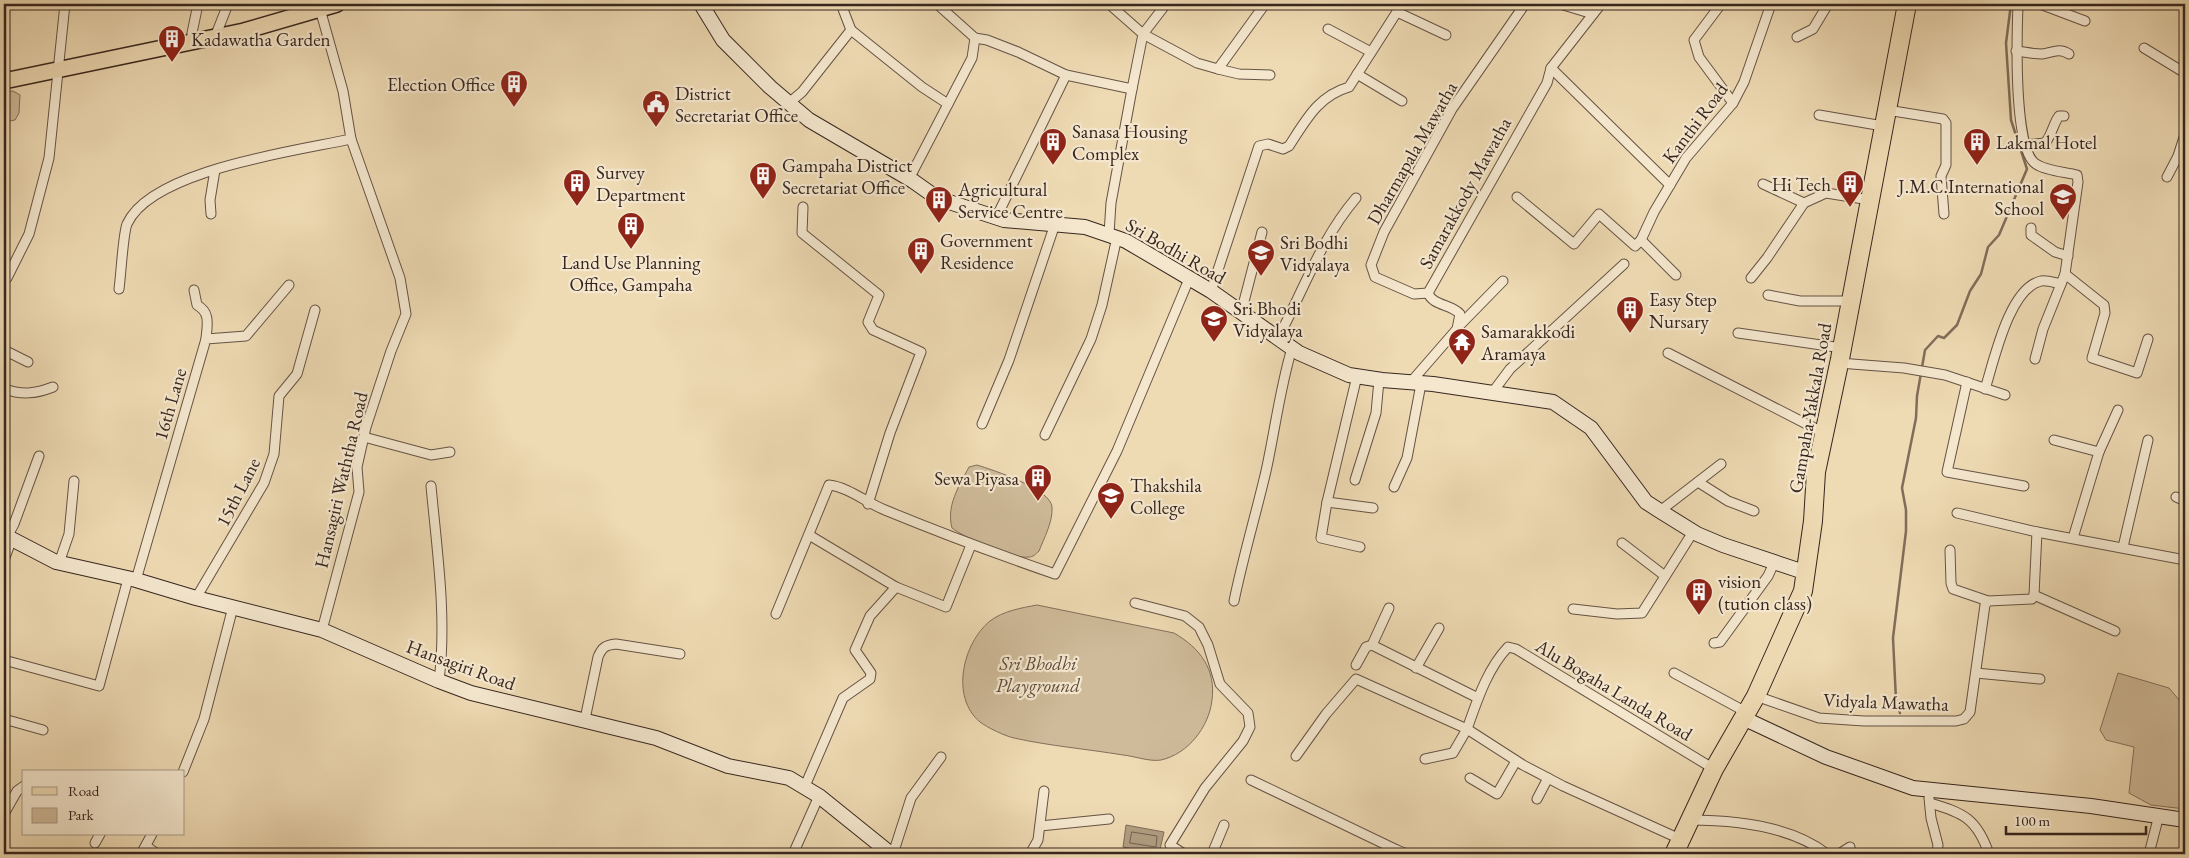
<svg xmlns="http://www.w3.org/2000/svg" width="2189" height="858" viewBox="0 0 2189 858" font-family="'EB Garamond',serif">
<rect width="100%" height="100%" fill="#eedab3"/>
<filter id="stains"><feTurbulence type="fractalNoise" baseFrequency=".004" numOctaves="4"/><feColorMatrix values="0 0 0 0 .2 0 0 0 0 .09 0 0 0 0 .02 0 0 0 .5 -.17"/></filter>
<radialGradient id="worn" r=".72"><stop offset=".6" stop-color="#630" stop-opacity="0"/><stop offset="1" stop-color="#630" stop-opacity=".3"/></radialGradient>
<g fill="#cfbb9a" stroke="#83705c">
<path d="M13,91L20,95L19,113L15,120L4,122V92Z"/>
<path d="M977,465C993,470 1051,489 1052,507C1053,522 1044,538 1039,551C1036,554 1033,557 1029,557C1014,560 963,537 952,528C946,506 959,486 969,467Z"/>
<path d="M1037,605L1174,633C1200,648 1216,669 1212,700C1209,727 1188,754 1161,760C1150,762 1134,756 1123,755C1087,749 1050,746 1014,738C1005,736 988,728 980,722C950,697 963,643 990,621C1003,611 1021,608 1037,605Z"/>
<path d="M2118,673L2169,688L2185,707V809L2151,805L2129,793L2134,747L2106,740L2100,730Z"/>
</g>
<path fill="#b09d81" stroke="#806d5a" d="M1126,825L1164,832L1159,854L1123,847Z"/>
<g fill="none" stroke-linecap="round" stroke-linejoin="round">
<path stroke="#746250" stroke-width="1" d="M1132,832L1157,836L1156,847L1130,843Z"/>
<path stroke="#806d5a" stroke-width="2.5" d="M1900,713L1896,700L1893,638L1906,531V510L1902,488L1916,418L1917,396L1925,350L1938,336L1944,338L1957,325L1970,291L1981,274L1988,247L1999,235L2027,169L2011,120L2006,43L2011,4"/>
<defs>
<g id="street">
<path d="M841,4L851,30"/>
<path d="M937,4L975,38L987,40L1018,52L1066,75L1132,89L1111,203L1109,234"/>
<path d="M1109,4L1143,34L1132,89"/>
<path d="M1166,4L1143,34L1197,63L1218,69L1265,4"/>
<path d="M1560,4L1593,14"/>
<path d="M1721,4L1694,40L1699,57L1733,103"/>
<path d="M2018,4C2017,31 2013,150 2036,164C2046,171 2065,172 2077,175L2078,182L2065,274L2043,329L2035,359"/>
<path d="M2040,4L2085,21"/>
<path d="M1397,12L1446,35"/>
<path d="M1328,29L1371,52"/>
<path d="M215,37L228,4"/>
<path d="M1797,37L1813,29L1828,4"/>
<path d="M192,42V33L198,4"/>
<path d="M2144,48L2185,73"/>
<path d="M2016,51C2025,52 2033,54 2042,54C2052,53 2059,47 2069,54"/>
<path d="M1551,68L1670,185"/>
<path d="M1218,69L1239,74L1270,75"/>
<path d="M1357,74L1402,101"/>
<path d="M789,103L802,92L851,30L922,87L948,104"/>
<path d="M1887,110L1943,119L1946,123V165L1941,176L1944,214"/>
<path d="M1819,115L1883,126"/>
<path d="M2025,145L2045,143C2052,135 2053,124 2059,116H2064"/>
<path d="M2167,177L2178,156L2185,134"/>
<path d="M909,179L972,58L975,38"/>
<path d="M1763,184L1804,203L1826,193L1870,200"/>
<path d="M1517,197L1574,244L1599,214L1635,246L1641,240"/>
<path d="M803,207L802,233L879,295L868,322L873,330L921,352L890,433L868,504"/>
<path d="M211,214L210,200L215,170"/>
<path d="M996,218L1066,75"/>
<path d="M2031,228V235L2055,252L2068,256"/>
<path d="M2065,274L2104,305L2105,313L2092,358L2137,373L2148,339"/>
<path d="M1676,275L1641,240L1654,212L1686,158L1733,103L1744,82L1771,4"/>
<path d="M7,278L29,234L49,158L65,4"/>
<path d="M1751,278L1767,258L1804,203"/>
<path d="M119,289C121,275 123,234 127,224C151,170 296,151 351,139L343,91L320,9"/>
<path d="M194,290L197,305C211,313 207,325 206,339"/>
<path d="M1211,291L1259,146L1268,144L1283,149L1289,146C1306,120 1318,96 1349,87L1402,4"/>
<path d="M1428,293L1414,294L1375,277L1371,265L1384,232L1452,109L1525,4"/>
<path d="M1768,295L1800,301H1851"/>
<path d="M1241,313L1262,232"/>
<path d="M1458,327L1503,281"/>
<path d="M1738,333L1842,348"/>
<path d="M1277,340C1303,292 1320,240 1356,198"/>
<path d="M4,350L28,362"/>
<path d="M1668,353L1824,433"/>
<path d="M1839,363L1904,368L1945,375L2005,395"/>
<path d="M1357,376L1327,502L1321,538L1360,547"/>
<path d="M1967,382L1947,472L2024,486"/>
<path d="M1410,383L1457,329L1460,314C1451,304 1433,306 1428,293L1547,83L1551,68L1601,4"/>
<path d="M4,389C22,395 35,394 53,387"/>
<path d="M1985,389C1994,361 2009,288 2041,281C2048,280 2055,283 2061,284"/>
<path d="M1492,393L1510,369L1624,264"/>
<path d="M982,424L1009,360L1055,224"/>
<path d="M1045,435L1091,339L1102,305L1117,237"/>
<path d="M364,437L431,455L450,452"/>
<path d="M2054,440L2099,452"/>
<path d="M1355,480L1376,413L1379,380"/>
<path d="M1698,482L1728,501L1754,511"/>
<path d="M431,486C437,551 447,617 439,681"/>
<path d="M1394,487L1407,458L1421,384"/>
<path d="M2176,497L2185,501"/>
<path d="M1327,502L1373,508"/>
<path d="M1660,511L1721,464"/>
<path d="M1957,513L2037,532"/>
<path d="M809,535L896,587"/>
<path d="M7,537L14,524L39,456"/>
<path d="M2073,538L2099,452L2118,410"/>
<path d="M1622,543L1665,576"/>
<path d="M2123,547L2148,440"/>
<path d="M1950,550L1951,583L1953,589L1988,601"/>
<path d="M4,560L12,539"/>
<path d="M59,563L69,534L74,481"/>
<path d="M136,580L206,339L246,336L289,285"/>
<path d="M2034,595L2115,631"/>
<path d="M196,598L264,483L274,454L279,396L297,374L315,310"/>
<path d="M1234,601C1243,557 1256,514 1266,471C1275,430 1280,388 1292,348"/>
<path d="M1135,603L1185,616L1199,627L1208,645L1220,684L1248,713L1250,727L1243,741L1205,788L1170,845L1184,854"/>
<path d="M1573,609L1617,614L1642,613L1693,532"/>
<path d="M776,614L829,485C848,487 867,503 885,510C941,533 997,554 1055,574L1117,451L1189,279"/>
<path d="M322,630L359,492L357,467L366,427L391,351L406,314L400,278L351,139"/>
<path d="M1714,643L1720,642L1768,576L1774,563"/>
<path d="M1372,645L1478,698"/>
<path d="M4,660L99,686L128,579"/>
<path d="M1356,665L1366,647L1372,645L1389,608"/>
<path d="M1416,668L1439,628"/>
<path d="M1674,673L1746,712"/>
<path d="M1976,673L2040,679"/>
<path d="M1756,696L1819,718L1864,721H1956L1964,719L1970,712L1985,605L1988,601L2032,599L2034,595L2037,532L2185,560"/>
<path d="M4,719L43,730"/>
<path d="M585,719L598,657C602,647 606,645 616,644L680,654"/>
<path d="M1296,756L1326,714L1356,679L1467,729C1477,701 1487,669 1508,647L1516,649L1714,769"/>
<path d="M1425,759L1453,753L1467,729L1523,765L1563,786L1680,839"/>
<path d="M183,772L204,719L233,607"/>
<path d="M1470,778L1497,794L1516,761"/>
<path d="M1251,780L1397,850"/>
<path d="M805,786L843,698L870,679L871,673L855,650L870,616L896,587L946,607L971,545"/>
<path d="M1929,798L1931,818L1938,845L1937,854"/>
<path d="M1537,799L1548,778"/>
<path d="M1930,803C1964,813 1977,819 1989,854"/>
<path d="M4,814L17,791L24,786"/>
<path d="M1689,820C1733,820 1791,826 1827,854"/>
<path d="M1040,826L1109,819"/>
<path d="M95,843L100,834"/>
<path d="M146,846L157,854"/>
<path d="M141,854L152,834"/>
<path d="M793,854L819,796"/>
<path d="M893,854L911,798L941,757"/>
<path d="M1030,854L1038,840L1044,791"/>
<path d="M1212,854L1224,825"/>
<path d="M1395,854L1397,850L1407,854"/>
<path d="M1839,854L1850,847"/>
<path d="M2149,854L2159,815"/>
</g>
<g id="secondary">
<path d="M701,4L723,40L770,87L809,120L913,181L937,198L1004,220L1085,227L1126,241L1211,291L1299,353L1349,375L1382,380L1433,384L1553,402L1591,428L1646,502L1660,511L1697,534L1723,545L1807,573"/>
<path d="M4,535L56,562L136,580L196,598L322,630L439,681L471,693L656,738L728,766L789,778L819,796L891,854"/>
<path d="M1743,718L1826,757L1913,788L2091,806L2185,820"/>
</g>
<path id="primary" d="M4,81L244,31L337,4"/>
<path id="highway" d="M1674,854L1714,769L1756,696L1803,591L1813,521L1816,472L1840,359L1907,4"/>
</defs>
<use href="#street" stroke="#655344" stroke-width="11"/>
<use href="#secondary" stroke="#37261f" stroke-width="16"/>
<use href="#primary" stroke="#37261f" stroke-width="18"/>
<use href="#highway" stroke="#37261f" stroke-width="20"/>
<use href="#street" stroke="#f4e7ce" stroke-width="9"/>
<use href="#secondary" stroke="#f4e7ce" stroke-width="14"/>
<use href="#primary" stroke="#eedab3" stroke-width="15"/>
<use href="#highway" stroke="#eedab3" stroke-width="18"/>
</g>
<defs>
<symbol id="building-pin" viewBox="-11 -11 22 30"><path d="M0 17L-7.5 6A9.5 9.5 0 1 1 7.5 6Z" fill="#8f2418" stroke="#f4e7ce"/><path d="M-4-6H4V6H1V3H-1V6H-4ZM-2.5-4.3h1.7v1.8h-1.7ZM.8-4.3h1.7v1.8H.8ZM-2.5-1h1.7V.8h-1.7ZM.8-1h1.7V.8H.8Z" fill="#fff"/></symbol>
<symbol id="civic-pin" viewBox="-11 -11 22 30"><path d="M0 17L-7.5 6A9.5 9.5 0 1 1 7.5 6Z" fill="#8f2418" stroke="#f4e7ce"/><path d="M-.6-6.5H3V-4.5H.6V-3L4-1V1h2V6H-6V1h2V-1L-.6-3ZM-1.2 2.5V6h2.4V2.5Z" fill="#fff"/></symbol>
<symbol id="school-pin" viewBox="-11 -11 22 30"><path d="M0 17L-7.5 6A9.5 9.5 0 1 1 7.5 6Z" fill="#8f2418" stroke="#f4e7ce"/><path d="M0-5L7-2L0 1L-7-2ZM-4 1L0 2.5L4 1V4Q0 6-4 4Z" fill="#fff"/></symbol>
<symbol id="temple-pin" viewBox="-11 -11 22 30"><path d="M0 17L-7.5 6A9.5 9.5 0 1 1 7.5 6Z" fill="#8f2418" stroke="#f4e7ce"/><path d="M0-6L5-2H3V0L6.5 2.5H4V6H1.5V3h-3V6H-4V2.5H-6.5L-3 0V-2H-5Z" fill="#fff"/></symbol>
</defs>
<g fill-rule="evenodd">
<use href="#building-pin" x="156" y="23" width="32" height="43"/>
<use href="#building-pin" x="498" y="68" width="32" height="43"/>
<use href="#civic-pin" x="640" y="88" width="32" height="43"/>
<use href="#building-pin" x="1037" y="126" width="32" height="43"/>
<use href="#building-pin" x="1961" y="126" width="32" height="43"/>
<use href="#building-pin" x="747" y="160" width="32" height="43"/>
<use href="#building-pin" x="561" y="167" width="32" height="43"/>
<use href="#building-pin" x="1834" y="168" width="32" height="43"/>
<use href="#school-pin" x="2047" y="181" width="32" height="43"/>
<use href="#building-pin" x="923" y="184" width="32" height="43"/>
<use href="#building-pin" x="615" y="210" width="32" height="43"/>
<use href="#building-pin" x="905" y="235" width="32" height="43"/>
<use href="#school-pin" x="1245" y="237" width="32" height="43"/>
<use href="#building-pin" x="1614" y="294" width="32" height="43"/>
<use href="#school-pin" x="1198" y="303" width="32" height="43"/>
<use href="#temple-pin" x="1446" y="326" width="32" height="43"/>
<use href="#building-pin" x="1022" y="462" width="32" height="43"/>
<use href="#school-pin" x="1095" y="480" width="32" height="43"/>
<use href="#building-pin" x="1683" y="576" width="32" height="43"/>
</g>
<g text-anchor="middle" dominant-baseline="central" stroke-width="4.5" stroke-linejoin="round" paint-order="stroke">
<g font-size="19" fill="#37261f" stroke="#f4e7ce" text-anchor="start">
<text x="191" y="39">Kadawatha Garden</text>
<text x="495" y="84" text-anchor="end">Election Office</text>
<text x="675" y="93">District<tspan x="675" dy="22">Secretariat Office</tspan></text>
<text x="1072" y="131">Sanasa Housing<tspan x="1072" dy="22">Complex</tspan></text>
<text x="1996" y="142">Lakmal Hotel</text>
<text x="782" y="165">Gampaha District<tspan x="782" dy="22">Secretariat Office</tspan></text>
<text x="596" y="172">Survey<tspan x="596" dy="22">Department</tspan></text>
<text x="1831" y="184" text-anchor="end">Hi Tech</text>
<text x="2044" y="186" text-anchor="end">J.M.C.International<tspan x="2044" dy="22">School</tspan></text>
<text x="958" y="189">Agricultural<tspan x="958" dy="22">Service Centre</tspan></text>
<text x="940" y="240">Government<tspan x="940" dy="22">Residence</tspan></text>
<text x="1280" y="242">Sri Bodhi<tspan x="1280" dy="22">Vidyalaya</tspan></text>
<text x="631" y="262" text-anchor="middle">Land Use Planning<tspan x="631" dy="22">Office, Gampaha</tspan></text>
<text x="1649" y="299">Easy Step<tspan x="1649" dy="22">Nursary</tspan></text>
<text x="1233" y="308">Sri Bhodi<tspan x="1233" dy="22">Vidyalaya</tspan></text>
<text x="1481" y="331">Samarakkodi<tspan x="1481" dy="22">Aramaya</tspan></text>
<text x="1019" y="478" text-anchor="end">Sewa Piyasa</text>
<text x="1130" y="485">Thakshila<tspan x="1130" dy="22">College</tspan></text>
<text x="1718" y="581">vision<tspan x="1718" dy="22">(tution class)</tspan></text>
</g>
<g font-size="19" fill="#37261f" stroke="#f4e7ce">
<text transform="translate(1695 123) rotate(-53)">Kanthi Road</text>
<text transform="translate(1412 153) rotate(-60)">Dharmapala Mawatha</text>
<text transform="translate(1465 193) rotate(-61)">Samarakkody Mawatha</text>
<text transform="translate(1176 251) rotate(30)">Sri Bodhi Road</text>
<text transform="translate(170 404) rotate(-74)">16th Lane</text>
<text transform="translate(1810 408) rotate(-80)">Gampaha-Yakkala Road</text>
<text transform="translate(341 480) rotate(-77)">Hansagiri Waththa Road</text>
<text transform="translate(238 492) rotate(-63)">15th Lane</text>
<text transform="translate(461 665) rotate(20)">Hansagiri Road</text>
<text transform="translate(1614 690) rotate(31)">Alu Bogaha Landa Road</text>
<text transform="translate(1886 702) rotate(2)">Vidyala Mawatha</text>
</g>
<g font-size="19" font-style="italic" fill="#5d4b3e" stroke="#f4e7ce">
<text x="1038" y="663">Sri Bhodhi<tspan x="1038" dy="22">Playground</tspan></text>
</g>
</g>
<rect width="2189" height="858" fill="none" stroke="#eedab3" stroke-width="20"/>
<rect x="5" y="5" width="2179" height="848" fill="none" stroke="#37261f" stroke-width="2.5"/>
<rect x="10" y="10" width="2169" height="838" fill="none" stroke="#37261f"/>
<rect x="22" y="770" width="162" height="65" fill="#f4e7ce" stroke="#a89a88"/>
<rect x="32" y="787" width="25" height="8" fill="#eedab3" stroke="#a89a88"/>
<text x="68" y="796" font-size="15" fill="#37261f">Road</text>
<rect x="32" y="808" width="25" height="15" fill="#cfbb9a" stroke="#a89a88"/>
<text x="68" y="820" font-size="15" fill="#37261f">Park</text>
<path d="M2006 826v8h140v-8" fill="none" stroke="#37261f" stroke-width="2.5"/>
<text x="2014" y="826" font-size="15" fill="#37261f" stroke="#f4e7ce" stroke-width="4" paint-order="stroke">100 m</text>
<rect width="100%" height="100%" filter="url(#stains)"/>
<rect width="100%" height="100%" fill="url(#worn)"/>
</svg>
